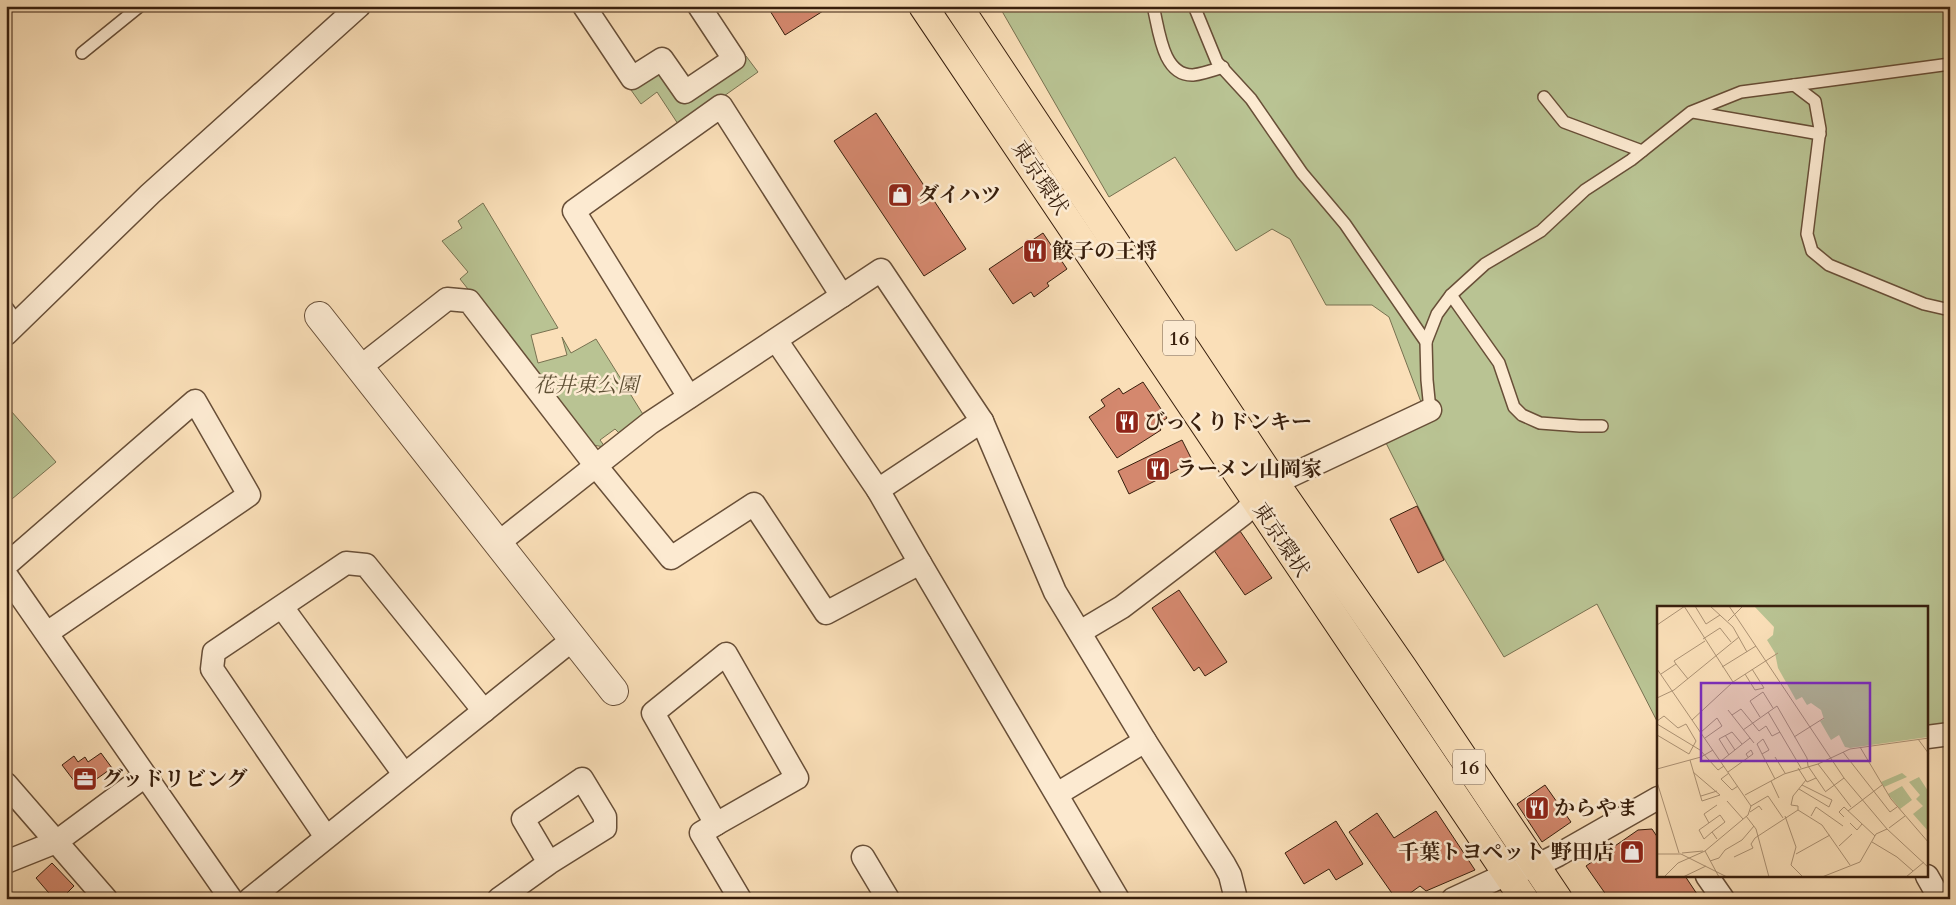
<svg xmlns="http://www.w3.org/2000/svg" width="1956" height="905" viewBox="0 0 1956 905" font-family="Cardo,'Noto Serif JP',serif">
<rect width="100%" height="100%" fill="#fadfb8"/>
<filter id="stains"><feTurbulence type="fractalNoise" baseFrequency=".004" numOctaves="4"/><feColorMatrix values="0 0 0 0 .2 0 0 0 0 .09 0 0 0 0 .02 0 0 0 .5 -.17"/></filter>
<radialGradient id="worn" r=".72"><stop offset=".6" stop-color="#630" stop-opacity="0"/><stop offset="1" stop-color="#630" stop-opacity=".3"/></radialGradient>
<g fill="#b9c393" stroke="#787150">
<path d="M999,6H1950V724L1927,727V608H1658V723L1597,604L1504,657L1445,560L1383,437L1421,402L1389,317L1372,305H1326L1290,239L1272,229L1236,251L1175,157L1109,197Z"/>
<path d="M746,56L758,72L680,127L657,92L641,104L631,90L655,72L665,73L684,100Z"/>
<path d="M483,203L558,328L531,335L538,363L567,355L562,337L571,353L596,339L644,416L620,434L615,429L600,440L605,447L592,445L460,279L468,272L442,241L462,228L458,221Z"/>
<path d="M11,411L56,462L6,504V414Z"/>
</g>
<g fill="#d4886e" stroke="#381f0d">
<path d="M767,6H831L785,35Z"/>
<path d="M876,113L966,249L924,276L834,141Z"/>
<path d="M1043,233L1067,269L1047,283L1049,286L1034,297L1031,292L1013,304L989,269Z"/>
<path d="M1143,382L1167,418L1157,425L1161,430L1117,458L1089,417L1105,406L1101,400L1119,388L1123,394Z"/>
<path d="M1182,440L1193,462L1129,494L1118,471Z"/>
<path d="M1417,506L1444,560L1418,573L1390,519Z"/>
<path d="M1240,531L1272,578L1245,595L1213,549Z"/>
<path d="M1179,590L1227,662L1205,676L1199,667L1194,671L1152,608Z"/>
<path d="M101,753L112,768L81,790L62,765L74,756L78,762L85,757L88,762Z"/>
<path d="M1545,785L1571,822L1542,842L1517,804Z"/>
<path d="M1436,811L1475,870L1426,891L1420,886L1402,899H1396L1349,832L1377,813L1394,838Z"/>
<path d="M1336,821L1363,864L1336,880L1329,869L1304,884L1285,853Z"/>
<path d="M1652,829L1658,838V876H1685L1699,897L1697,899H1609L1586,866L1638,830Z"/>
<path d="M52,863L74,886L61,899H54L36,878Z"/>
</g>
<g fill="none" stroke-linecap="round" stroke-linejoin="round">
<defs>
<g id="service">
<path d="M1153,6C1159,29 1162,76 1193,75C1202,74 1214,70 1223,67"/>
<path d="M1194,6L1217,62L1251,99L1302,173L1345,224L1426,342L1427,380L1430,410"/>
<path d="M82,53L140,6"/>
<path d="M1794,85L1950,64"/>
<path d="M1544,97L1564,122L1642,151"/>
<path d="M1693,112L1820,134"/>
<path d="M1451,295L1499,363L1514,407L1522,415L1540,423L1580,426H1602"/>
<path d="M6,306L18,322"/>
<path d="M1426,342L1437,314L1451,295L1485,264L1541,231L1585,190L1631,160L1691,112L1741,92L1794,85L1815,101L1820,129L1807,234L1812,251L1829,265L1924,304L1950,310"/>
</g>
<g id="minor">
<path d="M584,6L632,78L662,59L685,92L734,59L699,6"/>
<path d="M6,334L150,194L359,6"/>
<path d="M776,340L878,490L920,563L1118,899"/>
<path d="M359,368L447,299L469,301L596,466L671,558L754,504L826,613L920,563"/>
<path d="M689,397L574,211L721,106L842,296"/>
<path d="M878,490L982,421"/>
<path d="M497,544L650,423L881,270L982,421L1055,592L1145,741L1224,864L1230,875L1236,899"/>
<path d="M6,565L195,401L249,495L47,633"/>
<path d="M6,575L231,899"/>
<path d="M282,607L404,774"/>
<path d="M1080,632L1122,607L1181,562L1243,514L1275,483L1430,410"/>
<path d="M726,654L797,778L716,824L653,713Z"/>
<path d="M1927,737L1950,734"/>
<path d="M6,784L106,899"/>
<path d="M1057,794L1145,741"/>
<path d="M716,824L701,833L740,899"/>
<path d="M326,837L212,669L214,652L346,563L366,565L484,711"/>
<path d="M863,857L888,899"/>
<path d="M6,862L56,842L145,776"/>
<path d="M1707,876L1723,899"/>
<path d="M1927,876L1940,899"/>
<path d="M250,899L572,640"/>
<path d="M499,899L549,863L605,828V817L582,779L523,819L549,863"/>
<path d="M1453,899L1507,874L1536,866L1558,855L1658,798"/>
</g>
<path id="tertiary" d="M319,316L614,691"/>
<g id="trunk">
<path d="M923,6L1524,899"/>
<path d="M958,6L1275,483L1403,668L1558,899"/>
</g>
</defs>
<use href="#service" stroke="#684f38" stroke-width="14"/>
<use href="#minor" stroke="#684f38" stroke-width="25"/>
<use href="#tertiary" stroke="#684f38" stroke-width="30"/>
<use href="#trunk" stroke="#381f0d" stroke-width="30"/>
<use href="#service" stroke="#fcead1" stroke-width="11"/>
<use href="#minor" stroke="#fcead1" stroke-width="22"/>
<use href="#tertiary" stroke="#fcead1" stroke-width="28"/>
<use href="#trunk" stroke="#fadfb8" stroke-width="28"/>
</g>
<defs>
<symbol id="shop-square" viewBox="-11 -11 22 22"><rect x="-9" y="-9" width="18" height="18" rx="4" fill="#8f2418" stroke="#fcead1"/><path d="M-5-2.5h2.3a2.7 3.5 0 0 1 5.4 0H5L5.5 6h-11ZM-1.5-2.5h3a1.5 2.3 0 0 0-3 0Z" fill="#fff"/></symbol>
<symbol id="restaurant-square" viewBox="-11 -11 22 22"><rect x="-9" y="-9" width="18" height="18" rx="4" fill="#8f2418" stroke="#fcead1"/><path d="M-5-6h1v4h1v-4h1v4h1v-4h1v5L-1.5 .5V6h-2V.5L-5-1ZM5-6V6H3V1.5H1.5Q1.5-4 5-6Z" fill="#fff"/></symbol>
<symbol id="office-square" viewBox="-11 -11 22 22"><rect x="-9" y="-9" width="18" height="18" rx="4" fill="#8f2418" stroke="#fcead1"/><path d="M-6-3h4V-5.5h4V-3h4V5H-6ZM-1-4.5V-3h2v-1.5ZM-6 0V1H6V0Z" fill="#fff"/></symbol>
</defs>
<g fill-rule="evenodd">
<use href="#shop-square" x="886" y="181" width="28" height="28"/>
<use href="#restaurant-square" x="1021" y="237" width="28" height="28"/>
<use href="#restaurant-square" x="1113" y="408" width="28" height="28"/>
<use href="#restaurant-square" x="1144" y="455" width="28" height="28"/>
<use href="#office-square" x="71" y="765" width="28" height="28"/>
<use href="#restaurant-square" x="1523" y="794" width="28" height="28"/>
<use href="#shop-square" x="1618" y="838" width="28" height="28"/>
</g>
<g text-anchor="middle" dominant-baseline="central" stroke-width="5" stroke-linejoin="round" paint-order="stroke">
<g fill="#fcead1" stroke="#735c48" stroke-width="1">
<rect x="1163" y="320.5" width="32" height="35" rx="4"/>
<rect x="1453" y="749.5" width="32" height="35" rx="4"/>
</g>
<g font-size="20" font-weight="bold" fill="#381f0d">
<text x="1179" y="338">16</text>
<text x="1469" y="767">16</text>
</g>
<g font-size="21" fill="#381f0d" stroke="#fcead1">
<text transform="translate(1040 178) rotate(56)">東京環状</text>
<text transform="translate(1281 540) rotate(56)">東京環状</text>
</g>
<g font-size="21" font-weight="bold" fill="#381f0d" stroke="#fcead1" text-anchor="start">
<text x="918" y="195">ダイハツ</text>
<text x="1052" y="251">餃子の王将</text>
<text x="1144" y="422">びっくりドンキー</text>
<text x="1176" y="469">ラーメン山岡家</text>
<text x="102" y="779">グッドリビング</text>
<text x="1554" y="808">からやま</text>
<text x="1614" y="852" text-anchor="end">千葉トヨペット 野田店</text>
</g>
<g font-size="21" font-style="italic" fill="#5f5035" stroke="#fcead1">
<text x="586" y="385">花井東公園</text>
</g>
</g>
<g transform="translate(1657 606)">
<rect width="271" height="271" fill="#fadfb8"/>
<path d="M97,0H271V131L193,142L188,141L182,129L174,134L163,115L167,113L164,104L154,97L150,99L145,91L139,94L121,62L118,47L110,34L116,29L117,21ZM245,167L250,171L227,181L224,176ZM262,171L271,185V225L256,208L266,200L259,193L263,189L252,176ZM245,180L255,194L243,203L231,188Z" fill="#b9c393"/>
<path fill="none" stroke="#ac9274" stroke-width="1" d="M27,0L76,76M38,0L49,18L63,9M53,0L76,21L90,46M72,0L187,172L230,223L272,262M71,15L86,0M0,19L28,0M46,33L63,22L74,36M19,58L31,73M65,61L99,40M0,63L94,200L91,209L48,245L21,257L7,271M4,68L19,58L17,55L48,35M88,68L98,84L107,82L95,63M0,92L17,84L82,31M71,104L97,137M111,106L144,162M75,109L84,103L102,125L109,120L115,130L123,126M103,111L93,95L106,86L116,102M35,114L76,76L121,47M0,115L7,110L21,122L29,118L39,135L32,148L0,129M0,118L43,144L61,164L67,160M86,124L120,100L150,152L151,160L168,185M44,126L60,112L65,120L48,132M68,129L78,144M137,131L167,112M106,133L112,144L105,148L100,138ZM261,133L272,148M203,141L234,193L272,237M186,146L233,206L240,201M105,148L118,173M72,149L62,133L75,126L85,138M118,151L128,167M33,154L45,195L63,189L36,166M64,155L93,132M161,158L194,201M141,162L150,176L159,172M0,163L44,151L56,144M71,166L96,148L94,144L89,148L91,151M72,167L64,173L75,184L81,180M149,174L136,190L134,199L141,200V204L165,219L193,259M114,175L122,192M0,176L22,247M142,183L172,201L175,194L145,179M168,186L187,172M88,189L127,168L161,158L193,143L272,132M44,190L60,185M70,195L86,213M94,200L111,190L126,212M191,205L225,179M93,206L102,200L105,204M89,210L99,223L112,271M128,210L139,241L134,259L146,271M154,210L159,201L186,220M187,211L182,206L187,201L218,230M52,217L47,208L60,199M193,217L200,224L205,218M232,222L248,210M55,226L47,233L42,224L63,209L68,216L55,226L60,233M215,236L240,251L256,265M182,240L195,228M48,245L62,271M25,247L46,245M0,248H24L70,271M139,248L173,229M77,251L96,242L94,238L98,232L141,204M53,255L62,252L68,244L85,234L97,220M26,271L49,260M165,271L203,256L219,228L230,223M249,271L267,256"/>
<path fill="#7b2cbf" fill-opacity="0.15" stroke="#7b2cbf" stroke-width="2.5" d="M44,77H213V155H44Z"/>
<rect width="271" height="271" fill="none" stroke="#381f0d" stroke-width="2.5"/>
</g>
<rect width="1956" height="905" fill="none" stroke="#fadfb8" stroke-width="25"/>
<rect x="8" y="8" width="1941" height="890" fill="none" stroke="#381f0d" stroke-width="2.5"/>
<rect x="12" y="12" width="1931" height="880" fill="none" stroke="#381f0d"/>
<rect width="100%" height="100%" filter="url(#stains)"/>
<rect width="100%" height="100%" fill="url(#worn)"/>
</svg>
